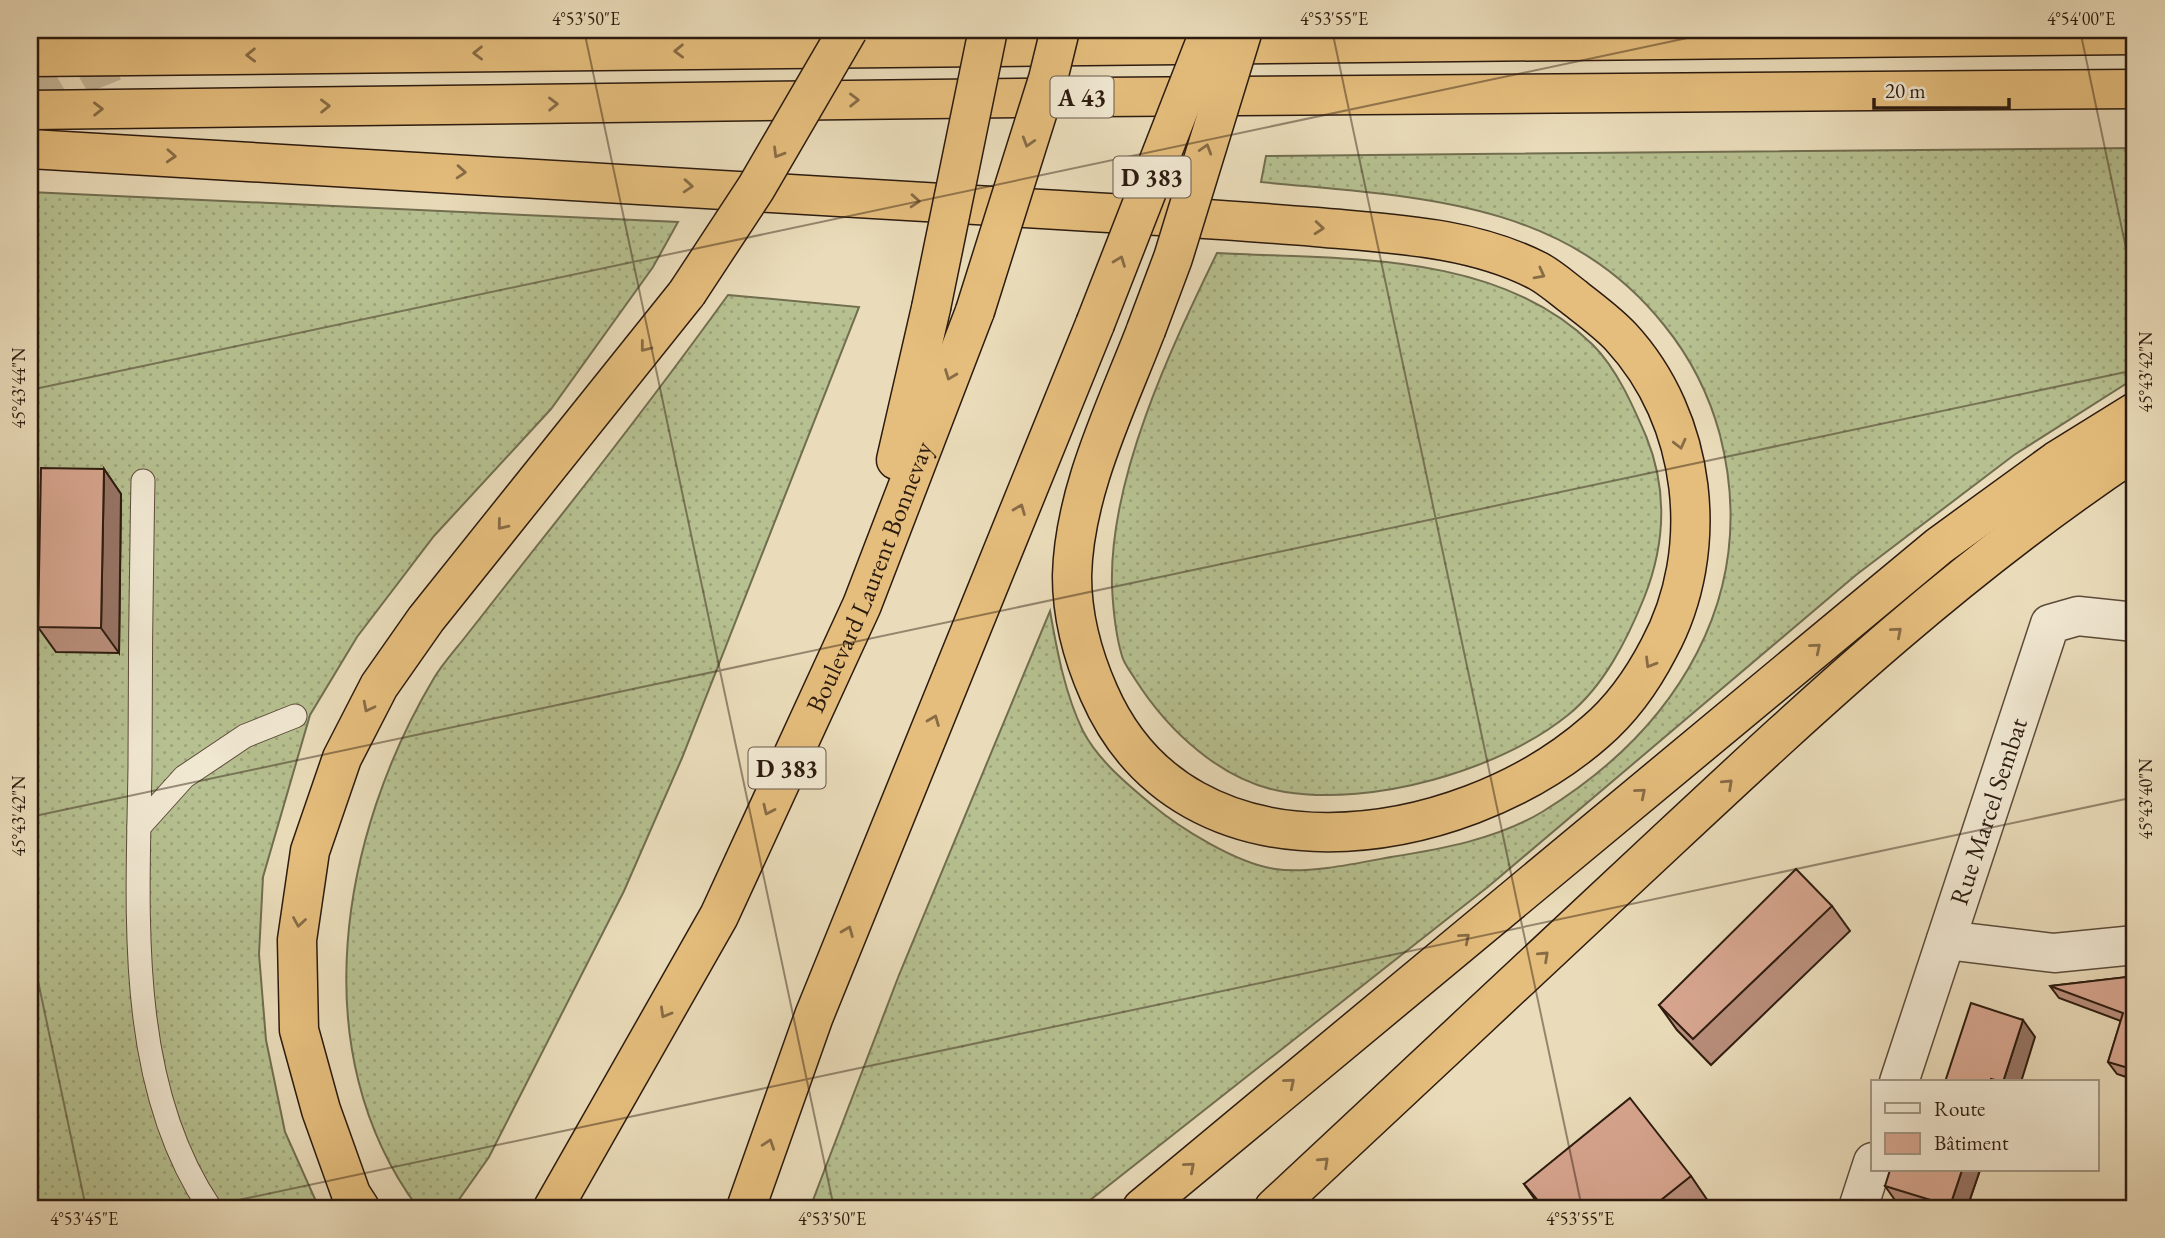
<svg xmlns="http://www.w3.org/2000/svg" width="2165" height="1238" viewBox="0 0 2165 1238" font-family="'EB Garamond',serif">
<defs>
<pattern id="grass-dots" width="8" height="8" patternUnits="userSpaceOnUse" patternTransform="scale(1.75)"><rect width="8" height="8" fill="#b6c090"/><path d="M2 2h.1M6 6h.1" fill="none" stroke="#9da47b" stroke-width="1.8" stroke-linecap="round"/></pattern>
</defs>
<rect width="100%" height="100%" fill="#eadcba"/>
<filter id="stains"><feTurbulence type="fractalNoise" baseFrequency=".00286" numOctaves="4"/><feColorMatrix values="0 0 0 0 .2 0 0 0 0 .09 0 0 0 0 .02 0 0 0 .5 -.17"/></filter>
<radialGradient id="worn" r=".72"><stop offset=".6" stop-color="#630" stop-opacity="0"/><stop offset="1" stop-color="#630" stop-opacity=".3"/></radialGradient>
<g fill="url(#grass-dots)" stroke="#716e50" stroke-width="2">
<path d="M2135,148V378L2014,455L1856,575L1489,886L1080,1208H810L899,975L1050,611C1057,651 1065,694 1083,731C1098,760 1126,783 1151,804C1181,829 1236,863 1275,869C1308,874 1359,863 1391,857C1442,849 1497,839 1542,812C1677,729 1761,596 1720,435C1709,394 1690,357 1664,325C1562,197 1410,197 1261,182L1266,156Z"/>
<path d="M30,192L678,222L653,267L551,409L434,536L357,637L310,715L263,877L259,954L266,1040L285,1132L319,1208H30Z"/>
<path d="M1217,253C1343,260 1496,250 1593,345C1617,369 1633,406 1646,436C1668,490 1665,545 1644,598C1627,640 1604,686 1568,715C1499,771 1372,806 1285,792C1222,782 1168,731 1135,679C1131,672 1124,664 1122,656C1116,636 1113,607 1112,586C1109,478 1171,348 1217,253Z"/>
<path d="M728,295L859,307L682,758L624,891L489,1157L453,1208H418C302,1052 341,834 434,678C443,663 456,649 466,636C488,608 510,580 532,552C599,468 665,382 728,295Z"/>
</g>
<g fill="none" stroke-linecap="round" stroke-linejoin="round">
<path stroke="#c4b598" stroke-width="38" stroke-dasharray="38 19" stroke-linecap="butt" d="M30,106L86,73L194,30"/>
<defs>
<g id="lane">
<path d="M143,481C141,576 140,671 140,766C138,912 125,1082 210,1208"/>
<path d="M139,827L184,777L245,736L295,716"/>
</g>
<g id="street">
<path d="M1946,940L2054,953L2135,945"/>
<path id="s1" d="M1899,1082L2050,624L2078,616L2135,622"/>
<path d="M1858,1208L1873,1162"/>
</g>
<g id="highway">
<path d="M30,57L2135,35"/>
<path d="M30,110L1098,97L2135,89"/>
<path d="M30,149C373,167 716,188 1059,210C1145,215 1231,220 1316,227C1391,234 1470,236 1538,271C1551,278 1563,289 1575,298C1590,310 1608,323 1621,337C1697,419 1712,550 1659,648C1643,679 1621,710 1595,732C1458,852 1186,892 1099,693C1083,657 1072,615 1072,576C1074,491 1116,408 1146,330"/>
<path d="M896,460L931,308"/>
<path d="M360,1208L351,1194L321,1110L299,1030L297,940L310,851L342,758L379,686L426,619L687,293"/>
<path id="s2" d="M553,1208L719,916L862,605L975,311"/>
<path d="M746,1208L814,1016L1095,324"/>
<path d="M1142,1208L1939,546L2056,461L2135,412"/>
<path d="M1274,1208C1406,1085 1538,961 1670,838C1819,699 1965,563 2135,451"/>
</g>
</defs>
<use href="#lane" stroke="#5c4b3a" stroke-width="25"/>
<use href="#street" stroke="#5c4b3a" stroke-width="41"/>
<use href="#highway" stroke="#2c1b0f" stroke-width="41"/>
<use href="#lane" stroke="#f1e8d2" stroke-width="23"/>
<use href="#street" stroke="#f1e8d2" stroke-width="38"/>
<use href="#highway" stroke="#e5be7d" stroke-width="38"/>
<defs>
<g id="highway-bridge">
<path d="M687,293L756,188L848,30"/>
<path d="M931,308L988,30"/>
<path d="M975,311L1048,79L1060,30"/>
<path d="M1095,324L1210,30"/>
<path d="M1146,330L1173,258L1243,30"/>
</g>
</defs>
<use href="#highway-bridge" stroke="#2c1b0f" stroke-width="41" stroke-linecap="butt"/>
<use href="#highway-bridge" stroke="#e5be7d" stroke-width="38"/>
</g>
<g fill="#ba8f7c" stroke="#2c1b0f" stroke-width="2">
<path d="M104,469L121,494L119,653L56,652L38,627Z"/>
<path d="M1832,906L1850,931L1711,1065L1677,1030L1659,1005Z"/>
<path d="M2135,976V1080L2117,1074L2108,1062L2121,1021L2059,998L2050,986Z"/>
<path d="M1980,1170L1967,1208H1913L1897,1203L1885,1186Z"/>
<path d="M1691,1176L1708,1201L1699,1208H1541L1524,1184Z"/>
</g>
<g fill="#977465" stroke="#2c1b0f" stroke-width="2">
<path d="M104,469L121,494L119,653L101,628Z"/>
<path d="M2023,1020L2035,1037L2021,1082H2003Z"/>
<path d="M1962,1170H1980L1967,1208H1952L1950,1206Z"/>
</g>
<g fill="#d8a690" stroke="#2c1b0f" stroke-width="2">
<path d="M41,468L104,469L101,628L38,627Z"/>
<path d="M1796,869L1832,906L1693,1039L1659,1005Z"/>
<path d="M2135,976V1070L2108,1062L2123,1013L2050,986Z"/>
<path d="M1971,1003L2023,1020L2003,1082L1991,1079L1990,1082H1945Z"/>
<path d="M1630,1098L1691,1176L1651,1208H1544L1524,1184Z"/>
<path d="M1890,1170H1962L1950,1206L1885,1186Z"/>
</g>
<defs><path id="oneway-chevron" d="M-2-3.5L2.5 0L-2 3.5" fill="none" stroke-width="1.6" stroke-linecap="round" stroke-linejoin="round" transform="scale(1.75)"/></defs>
<g stroke="#886c46">
<use href="#oneway-chevron" transform="translate(679 51) rotate(179)"/>
<use href="#oneway-chevron" transform="translate(478 53) rotate(179)"/>
<use href="#oneway-chevron" transform="translate(251 55) rotate(179)"/>
<use href="#oneway-chevron" transform="translate(854 100) rotate(-1)"/>
<use href="#oneway-chevron" transform="translate(553 104) rotate(-1)"/>
<use href="#oneway-chevron" transform="translate(325 106) rotate(-1)"/>
<use href="#oneway-chevron" transform="translate(98 109) rotate(-1)"/>
<use href="#oneway-chevron" transform="translate(1028 142) rotate(107)"/>
<use href="#oneway-chevron" transform="translate(1206 149) rotate(-73)"/>
<use href="#oneway-chevron" transform="translate(778 153) rotate(121)"/>
<use href="#oneway-chevron" transform="translate(171 156) rotate(3)"/>
<use href="#oneway-chevron" transform="translate(461 172) rotate(4)"/>
<use href="#oneway-chevron" transform="translate(688 186) rotate(4)"/>
<use href="#oneway-chevron" transform="translate(915 201) rotate(4)"/>
<use href="#oneway-chevron" transform="translate(1319 228) rotate(5)"/>
<use href="#oneway-chevron" transform="translate(1120 261) rotate(-69)"/>
<use href="#oneway-chevron" transform="translate(1540 274) rotate(28)"/>
<use href="#oneway-chevron" transform="translate(645 347) rotate(128)"/>
<use href="#oneway-chevron" transform="translate(950 375) rotate(111)"/>
<use href="#oneway-chevron" transform="translate(1680 444) rotate(76)"/>
<use href="#oneway-chevron" transform="translate(1020 509) rotate(-68)"/>
<use href="#oneway-chevron" transform="translate(502 525) rotate(129)"/>
<use href="#oneway-chevron" transform="translate(1897 632) rotate(-41)"/>
<use href="#oneway-chevron" transform="translate(1816 648) rotate(-40)"/>
<use href="#oneway-chevron" transform="translate(1650 663) rotate(121)"/>
<use href="#oneway-chevron" transform="translate(368 707) rotate(117)"/>
<use href="#oneway-chevron" transform="translate(934 720) rotate(-68)"/>
<use href="#oneway-chevron" transform="translate(1728 784) rotate(-43)"/>
<use href="#oneway-chevron" transform="translate(1641 793) rotate(-40)"/>
<use href="#oneway-chevron" transform="translate(768 810) rotate(115)"/>
<use href="#oneway-chevron" transform="translate(299 922) rotate(99)"/>
<use href="#oneway-chevron" transform="translate(848 931) rotate(-68)"/>
<use href="#oneway-chevron" transform="translate(1465 938) rotate(-40)"/>
<use href="#oneway-chevron" transform="translate(1544 956) rotate(-43)"/>
<use href="#oneway-chevron" transform="translate(665 1013) rotate(120)"/>
<use href="#oneway-chevron" transform="translate(1290 1083) rotate(-40)"/>
<use href="#oneway-chevron" transform="translate(769 1144) rotate(-71)"/>
<use href="#oneway-chevron" transform="translate(1324 1162) rotate(-43)"/>
<use href="#oneway-chevron" transform="translate(1190 1167) rotate(-41)"/>
</g>
<path fill="none" stroke="#2c1b0f" stroke-width="2" stroke-opacity="0.45" d="M584,30L834,1208M1332,30L1582,1208M2080,30L2135,291M30,390L1725,30M30,817L2135,370M30,943L86,1208M201,1208L2135,797"/>
<g text-anchor="middle" dominant-baseline="central" stroke-width="6" stroke-linejoin="round" paint-order="stroke">
<g fill="#f1e8d2" stroke="#67584a" stroke-width="2">
<rect x="1050.5" y="76.5" width="63" height="41" rx="5"/>
<rect x="1113.5" y="156.5" width="77" height="41" rx="5"/>
<rect x="748.5" y="747.5" width="77" height="41" rx="5"/>
</g>
<g font-size="24" font-weight="bold" fill="#2c1b0f">
<text x="1082" y="97">A 43</text>
<text x="1152" y="177">D 383</text>
<text x="787" y="768">D 383</text>
</g>
<g font-size="26" fill="#2c1b0f" stroke="#f1e8d2">
<text stroke="none"><textPath href="#s2" startOffset="707">Boulevard Laurent Bonnevay</textPath></text>
<text stroke="none"><textPath href="#s1" startOffset="285">Rue Marcel Sembat</textPath></text>
</g>
</g>
<rect width="2165" height="1238" fill="none" stroke="#eadcba" stroke-width="77"/>
<rect x="1871" y="1080" width="228" height="91" fill="#f1e8d2" stroke="#a29684" stroke-width="2"/>
<rect x="1885" y="1103" width="35" height="10" fill="#f1e8d2" stroke="#a29684" stroke-width="2"/>
<text x="1934" y="1116" font-size="21" fill="#2c1b0f">Route</text>
<rect x="1885" y="1133" width="35" height="21" fill="#d8a690" stroke="#a29684" stroke-width="2"/>
<text x="1934" y="1150" font-size="21" fill="#2c1b0f">Bâtiment</text>
<path d="M1874 98v10h135v-10" fill="none" stroke="#2c1b0f" stroke-width="3.5"/>
<text x="1885" y="98" font-size="21" fill="#2c1b0f" stroke="#f1e8d2" stroke-width="5" paint-order="stroke">20 m</text>
<rect x="38" y="38" width="2088" height="1162" fill="none" stroke="#2c1b0f" stroke-width="2.5"/>
<g font-size="18" text-anchor="middle" fill="#2c1b0f">
<text x="586" y="25">4°53'50"E</text>
<text x="1334" y="25">4°53'55"E</text>
<text x="2081" y="25">4°54'00"E</text>
<text transform="translate(2146 372) rotate(-90)" y="6">45°43'42"N</text>
<text transform="translate(19 388) rotate(-90)" y="6">45°43'44"N</text>
<text transform="translate(2146 799) rotate(-90)" y="6">45°43'40"N</text>
<text transform="translate(19 816) rotate(-90)" y="6">45°43'42"N</text>
<text x="84" y="1225">4°53'45"E</text>
<text x="832" y="1225">4°53'50"E</text>
<text x="1580" y="1225">4°53'55"E</text>
</g>
<rect width="100%" height="100%" filter="url(#stains)"/>
<rect width="100%" height="100%" fill="url(#worn)"/>
</svg>
